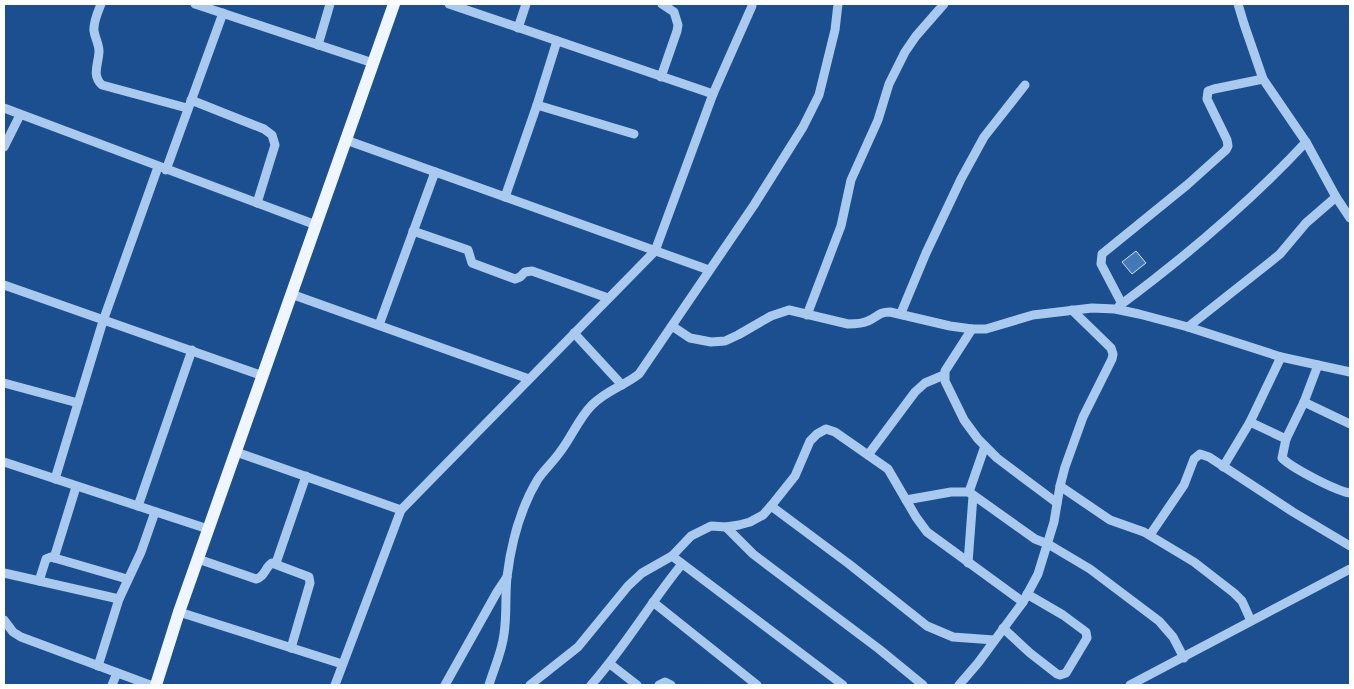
<svg xmlns="http://www.w3.org/2000/svg" width="1354" height="689" viewBox="0 0 1354 689" font-family="'Public Sans',sans-serif">
<rect width="100%" height="100%" fill="#1b4f8f"/>
<path fill="#4478b7" stroke="#cfe3fa" d="M1136,251L1146,263L1132,274L1122,262Z"/>
<g fill="none" stroke-linecap="round" stroke-linejoin="round">
<g stroke="#a9c9ee" stroke-width="9">
<path d="M101,4C98,12 93,22 94,31C95,38 99,44 99,51C99,63 91,75 102,85L187,108"/>
<path d="M195,4L373,63"/>
<path d="M449,4L713,94L752,6"/>
<path d="M1238,4L1244,24L1263,79L1306,142L1336,197L1350,218"/>
<path d="M518,28L526,4"/>
<path d="M318,45L330,4"/>
<path d="M661,77L677,31L678,25L674,12L662,4"/>
<path d="M191,100L264,129L272,135L275,145L257,203"/>
<path d="M537,105L634,134"/>
<path d="M4,108L316,225"/>
<path d="M346,140L709,270"/>
<path d="M4,147L20,115"/>
<path d="M166,170L223,13"/>
<path d="M505,197L537,105L557,41"/>
<path d="M413,231L468,250L472,263L515,279L520,277L525,272L532,271L608,298"/>
<path d="M4,285L263,376"/>
<path d="M291,294L529,379"/>
<path d="M1122,304L1101,264L1102,254L1187,185L1226,150L1228,146L1227,140L1207,99L1208,91L1214,89L1263,79"/>
<path d="M1119,306C1185,257 1249,203 1306,142"/>
<path d="M901,313L926,253L961,179L984,137L1025,85"/>
<path d="M807,315L841,226L851,180L878,120L889,84L905,52L916,36L944,4"/>
<path d="M379,325L435,172"/>
<path d="M672,326L690,338L711,342L725,341L738,335L771,316L789,310L848,324C855,324 862,324 868,321C878,317 878,312 890,312L950,326L972,329H986L1033,315L1092,308L1115,309L1139,314L1188,327L1281,357L1350,372"/>
<path d="M1188,327L1269,263L1280,254L1306,223L1336,197"/>
<path d="M972,329L945,371V381L964,420L978,439L997,458L1057,503"/>
<path d="M574,333L622,385"/>
<path d="M1318,365L1304,402L1286,439L1282,458C1292,468 1336,491 1350,493"/>
<path d="M4,383L78,403"/>
<path d="M1304,402L1350,424"/>
<path d="M1250,422L1286,439"/>
<path d="M985,446L969,492L1035,539L1048,544L1090,569L1159,621L1173,637L1184,658"/>
<path d="M236,452L401,510"/>
<path d="M868,455L915,392L925,383L944,375"/>
<path d="M4,462L208,529"/>
<path d="M1223,467L1250,422L1281,357"/>
<path d="M55,479L103,321L158,167"/>
<path d="M1060,486L1110,520L1144,532L1194,562L1234,593L1242,601L1251,621"/>
<path d="M906,500L951,492H969"/>
<path d="M138,506L192,350"/>
<path d="M771,506L849,564L927,626L953,637L994,640"/>
<path d="M726,527L753,554L879,649L923,685"/>
<path d="M1150,535L1184,485L1194,459L1200,454L1209,457L1293,512L1350,546"/>
<path d="M672,556L843,685"/>
<path d="M54,558L76,487"/>
<path d="M198,559L256,579C265,577 265,567 272,563L309,577L310,583L291,648"/>
<path d="M276,563L306,476"/>
<path d="M968,563L973,496"/>
<path d="M4,573L119,599"/>
<path d="M39,581L46,559L51,557L127,579"/>
<path d="M653,602L757,685"/>
<path d="M179,612L342,664"/>
<path d="M4,620L13,632L21,637L150,685"/>
<path d="M1003,628L1030,653L1057,674L1060,675L1066,673L1087,638L1086,632L1063,615L1027,594"/>
<path d="M610,664L637,685"/>
<path d="M98,666L119,599L141,552L155,512"/>
<path d="M112,685L117,673"/>
<path d="M335,685L401,510L655,251L713,94"/>
<path d="M445,685L497,592L507,577"/>
<path d="M489,685C494,668 502,652 504,634C507,615 505,596 507,577C511,544 521,507 538,479C545,469 553,462 560,452C572,437 578,419 592,405C607,390 624,386 639,374L754,205L803,127L819,95L835,30L838,4"/>
<path d="M530,685L578,647L628,586L642,573L672,556L691,536L711,526L726,527L739,525L750,522L763,515L771,506L795,476L810,441L817,434L826,429L835,432L888,469L916,517L927,532L1023,602"/>
<path d="M591,685C625,647 650,603 682,564"/>
<path d="M659,685L665,682L671,685"/>
<path d="M959,685L978,663L1023,602L1038,574L1054,522L1060,486L1065,467L1083,417L1112,359L1113,354L1111,348L1072,310"/>
<path d="M1130,685L1350,569"/>
</g>
<path stroke="#f0f6ff" stroke-width="12" d="M156,685L179,612L394,4"/>
</g>
<rect width="1354" height="689" fill="none" stroke="#ffffff" stroke-width="10"/>
</svg>
